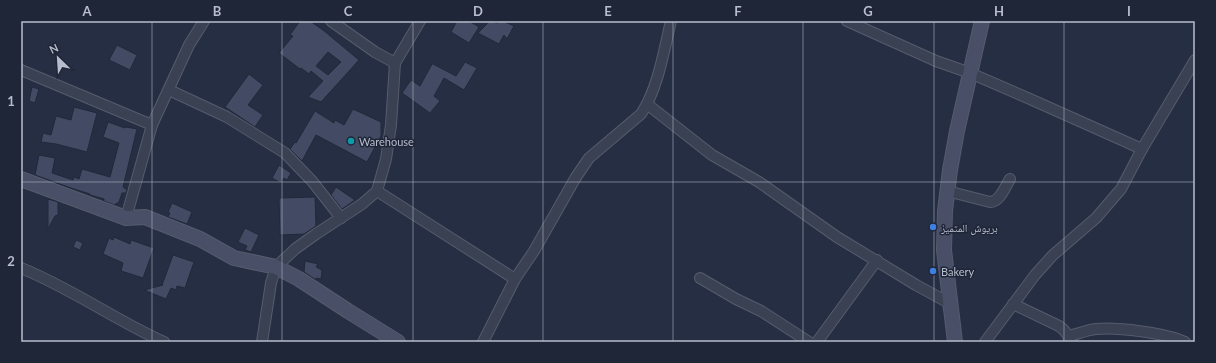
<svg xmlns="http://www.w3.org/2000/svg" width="1216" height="363" viewBox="0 0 1216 363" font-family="Lato,'Noto Naskh Arabic',sans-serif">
<rect width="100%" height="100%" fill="#262e43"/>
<g fill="#424b63" stroke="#21283a" fill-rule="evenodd">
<path d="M300,21H310L323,30L359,60L321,102L308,97L323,81L311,71L309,74L301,68L300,69L279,53L293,36L290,35ZM328,52L341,62L328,75L316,66Z"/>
<path d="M457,21H469L479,27L469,43L451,32Z"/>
<path d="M490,21L497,23L500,21H503L514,26L507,39L504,35L499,44L478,33Z"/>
<path d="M117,45L137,55L130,70L109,60Z"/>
<path d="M465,62L477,68L464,90L444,78L434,96L440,101L430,113L402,93L411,80L420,86L432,64L431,63L456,76Z"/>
<path d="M249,74L263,85L248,105L263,115L255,127L225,107Z"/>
<path d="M32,87L39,89L35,103L29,101Z"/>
<path d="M74,107L97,113L87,152L56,144L41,142L43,133L51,135L56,116L71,120Z"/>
<path d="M353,109L381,122V136L367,162L316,135L302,161L290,149L295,142L296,143L315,111L334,123L335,120L344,125Z"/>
<path d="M108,122L125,128L126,127L137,129L123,187L127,190L126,193H122L119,202L114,205L104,201V199L90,195V194L71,188L35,175L39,155L55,158L52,173L73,180L74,177L79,179L82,169L110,177L119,143L103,137Z"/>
<path d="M279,165L291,173L287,180L284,178L281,183L272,178Z"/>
<path d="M336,187L355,200L342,209L331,195Z"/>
<path d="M315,197L316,226L304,234L280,235L279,198Z"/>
<path d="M48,199L58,202V215L55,216L48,229Z"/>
<path d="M172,203L192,212L187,224L168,217L170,213L168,212Z"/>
<path d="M245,228L259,235L251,252L245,250L247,246L238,242Z"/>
<path d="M114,237L130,244L131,240L154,248L143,278L121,271L123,263L103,254L109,238L113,240Z"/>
<path d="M76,240L83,243L80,250L73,247Z"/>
<path d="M173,255L194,262L185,288L177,286L176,290L171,288L166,299L144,290L163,285H162Z"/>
<path d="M305,261L318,264L316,267L322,270L321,279L316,278V280L304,272Z"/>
</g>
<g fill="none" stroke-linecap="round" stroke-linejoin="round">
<defs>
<g id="street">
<path d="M331,21L375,52L395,63"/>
<path d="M847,21L936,61L970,73L1030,99L1142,149"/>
<path d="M21,70L152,125"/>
<path d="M169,90L227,117L285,153L312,181L341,218"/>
<path d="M647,104L712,155L759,182L837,237L916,285L951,304"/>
<path d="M377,191L515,279"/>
<path d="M947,191L990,202C1000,202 1005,187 1010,179"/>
<path d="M126,218L152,125L189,45L204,21"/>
<path d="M21,268C71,288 115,320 164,342"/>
<path d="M700,278L736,299L761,311L809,342"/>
<path d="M1013,304L1059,326C1065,330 1068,334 1070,341"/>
<path d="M1069,336C1077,334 1087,330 1096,329C1117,327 1166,333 1185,342"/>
<path d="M262,342L271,283L276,267L295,249L316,234L362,204L377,191L386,159L391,125L395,63L420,21"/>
<path d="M483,342L515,279L534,251L576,177L589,158L641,114C658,89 664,50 671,21"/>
<path d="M817,342L877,260"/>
<path d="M985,342L1035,275L1053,255L1096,218L1121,189L1142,149L1195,60"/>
</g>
<g id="secondary">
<path d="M21,179L126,218L145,217L200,239L234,258L276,267L299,279L348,311L398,342"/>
<path d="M955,342L944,250L945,211L950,170L957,131L982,21"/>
</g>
</defs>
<use href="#street" stroke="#555c6d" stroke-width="12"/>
<use href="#secondary" stroke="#555c6d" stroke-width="16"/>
<use href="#street" stroke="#3a4153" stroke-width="10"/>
<use href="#secondary" stroke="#484f66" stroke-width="14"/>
</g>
<path fill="none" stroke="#b7bdcc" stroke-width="1" stroke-opacity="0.55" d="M152,21V342M282,21V342M413,21V342M543,21V342M673,21V342M803,21V342M934,21V342M1064,21V342M21,182H1195"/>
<circle fill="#0f9aa8" stroke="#1f2638" stroke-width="1.5" cx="351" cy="141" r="4"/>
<g fill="#3f7fe0" stroke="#1f2638" stroke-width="1.5">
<circle cx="933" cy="227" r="4"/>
<circle cx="933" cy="271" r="4"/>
</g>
<g text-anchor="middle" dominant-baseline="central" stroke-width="3" stroke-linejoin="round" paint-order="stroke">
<g font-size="11" fill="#b7bdcc" stroke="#1f2638" text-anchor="start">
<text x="359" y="141">Warehouse</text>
<text x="941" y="227">بريوش المتميز</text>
<text x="941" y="271">Bakery</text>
</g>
</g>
<rect width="1216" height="363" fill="none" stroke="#1f2638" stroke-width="44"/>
<g transform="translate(58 58) rotate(335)" stroke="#1f2638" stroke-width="3" paint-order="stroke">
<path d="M0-3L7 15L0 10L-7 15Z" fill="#b7bdcc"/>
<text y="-6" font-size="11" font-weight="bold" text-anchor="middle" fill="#b7bdcc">N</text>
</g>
<rect x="22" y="22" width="1172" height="319" fill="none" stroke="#b7bdcc" stroke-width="1.5"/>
<g font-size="13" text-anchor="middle" font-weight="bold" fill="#b7bdcc">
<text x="87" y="16">A</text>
<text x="217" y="16">B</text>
<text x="348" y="16">C</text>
<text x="478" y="16">D</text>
<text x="608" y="16">E</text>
<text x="738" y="16">F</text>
<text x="868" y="16">G</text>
<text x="999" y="16">H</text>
<text x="1129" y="16">I</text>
<text x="11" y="106">1</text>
<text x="11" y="266">2</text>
</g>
</svg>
